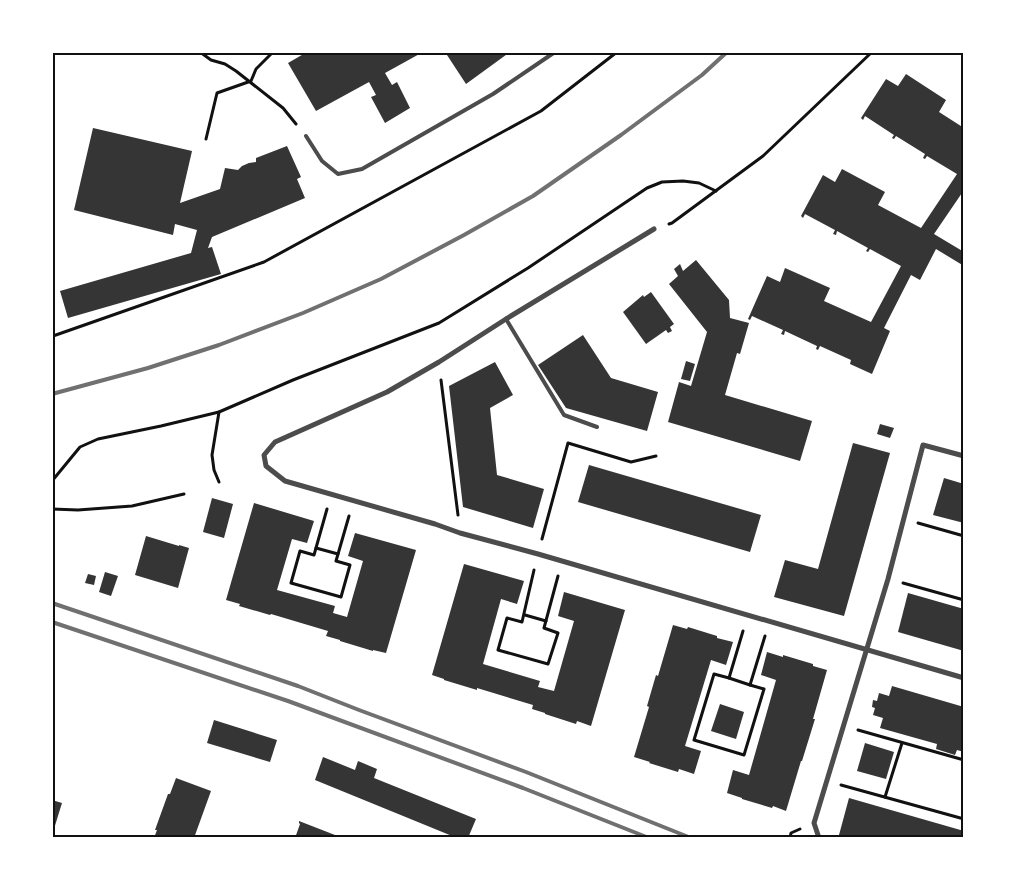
<svg xmlns="http://www.w3.org/2000/svg" width="1016" height="890" viewBox="0 0 1016 890" font-family="'Sofia Sans Condensed',sans-serif">
<rect width="100%" height="100%" fill="#fff"/>
<g fill="#353535">
<path d="M307,52H423L385,73L392,85L397,82L410,108L385,123L371,97L376,95L369,82L316,111L288,63Z"/>
<path d="M445,52H510L466,84Z"/>
<path d="M906,74L946,100L939,112L964,128V190L934,234L964,252V266L936,249L920,280L911,275L884,328L890,331L872,374L850,364L851,360L820,346L818,350L816,349L817,346L785,331L784,335L781,334L783,330L752,316L750,320L748,319L767,276L780,282L785,268L830,288L824,301L871,322L901,266L870,249L868,252L866,251L868,248L837,231L836,235L833,234L835,230L805,214L803,218L801,216L823,175L835,182L842,169L885,192L878,205L921,228L957,174L927,156L925,159L923,158L925,154L896,136L894,139L892,138L894,135L865,116L863,120L861,118L886,79L898,86Z"/>
<path d="M93,128L192,151L180,203L220,189L225,168L238,170L242,166L249,163L256,162V158L287,146L301,177L297,179L305,198L212,237L208,248L212,247L221,274L68,318L60,291L191,253L197,230L175,224L173,235L74,210Z"/>
<path d="M696,260L729,300L730,318L749,323L740,354L737,353L725,395L812,421L800,461L668,422L679,382L691,386L707,332L669,284L678,276L674,269L680,264L683,271Z"/>
<path d="M651,292L674,324L670,327L672,331L668,333L666,330L646,344L623,312L643,295L644,297Z"/>
<path d="M583,335L611,378L658,392L647,431L566,408L538,365Z"/>
<path d="M686,361L695,364L690,381L681,379Z"/>
<path d="M495,362L513,395L490,408L497,475L544,489L533,528L463,507L449,386Z"/>
<path d="M880,424L894,428L890,438L877,434Z"/>
<path d="M853,443L890,453L844,616L774,597L785,560L818,569Z"/>
<path d="M589,465L761,515L750,552L578,502Z"/>
<path d="M944,478L964,484V523L933,515Z"/>
<path d="M212,498L233,504L224,538L203,532Z"/>
<path d="M254,503L314,521L307,543L292,539L277,590L335,606L333,613L347,617L363,561L348,556L355,533L416,550L386,653L373,650V651L340,641V640L326,636L328,631L271,614L270,615L239,606L240,604L226,600Z"/>
<path d="M146,536L179,546V545L189,548L178,588L135,575Z"/>
<path d="M464,564L524,581L517,604L501,599L483,664L540,681L538,687L554,691L574,621L558,616L564,592L625,610L591,726L577,721L576,724L545,714V713L532,709L533,705L477,688V690L444,680V679L432,675Z"/>
<path d="M105,572L118,576L111,596L99,592Z"/>
<path d="M88,574L96,576L94,585L85,583Z"/>
<path d="M908,593L964,609V651L898,632Z"/>
<path d="M673,625L687,629L688,627L717,636V638L733,642L726,665L711,660L708,670L685,746L701,751L694,774L679,769L678,772L649,763L650,762L634,757L649,707L647,706L656,675L658,676Z"/>
<path d="M767,652L783,657V655L813,664V666L827,670L813,719H815L802,761H801L786,811L773,806L772,808L742,799V798L727,793L733,770L749,775L776,680L761,675Z"/>
<path d="M892,686L964,707V752L957,750L955,755L936,749L937,744L880,728L883,718L873,715L875,708L872,707L873,700L877,701L879,693L889,696Z"/>
<path d="M720,704L744,712L736,739L711,731Z"/>
<path d="M214,720L277,740L270,762L207,743Z"/>
<path d="M865,743L894,752L886,779L857,771Z"/>
<path d="M323,757L355,770L358,761L377,769L374,778L476,819L468,838H457L315,780Z"/>
<path d="M176,778L211,791L194,838H154L157,830H155L168,794H170Z"/>
<path d="M849,798L964,831V838H849L839,835Z"/>
<path d="M52,800L62,803L53,832H52Z"/>
<path d="M299,821L335,835L334,838H295L300,824L299,823Z"/>
</g>
<g fill="none" stroke-linecap="round" stroke-linejoin="round">
<g stroke="#111" stroke-width="3">
<path d="M200,52L211,60L225,64L236,71L283,108L296,124"/>
<path d="M206,139L217,93L251,81L256,69L273,52"/>
<path d="M669,224L672,223L763,156L872,52"/>
<path d="M52,333L53,336L264,262L541,111L617,52"/>
<path d="M441,380L458,515"/>
<path d="M52,481L80,447L98,439L161,426L219,412L293,380L439,323L528,268L647,188L662,182L683,181L699,183L716,191"/>
<path d="M219,482L214,470L212,455L219,412"/>
<path d="M52,509L78,510L132,506L184,494"/>
<path d="M327,509L314,555L300,551L291,583L341,597L350,565L336,561L349,516"/>
<path d="M918,523L964,536"/>
<path d="M542,539L568,443L631,462L656,456"/>
<path d="M316,548L338,554"/>
<path d="M534,570L522,622L507,618L498,650L548,664L558,633L544,628L558,576"/>
<path d="M903,583L964,600"/>
<path d="M525,615L546,621"/>
<path d="M743,631L729,678L714,674L694,740L744,755L764,689L750,685L765,636"/>
<path d="M729,678L750,685"/>
<path d="M858,730L964,760"/>
<path d="M841,785L964,819"/>
<path d="M885,797L902,743"/>
<path d="M790,838L791,833L800,829"/>
</g>
<g stroke="#4c4c4c" stroke-width="4">
<path d="M306,136L322,161L338,174L362,169L493,94L555,52"/>
<path d="M506,319L564,415L597,427"/>
</g>
<g stroke="#4c4c4c" stroke-width="5">
<path d="M654,229L506,319L439,362L387,392L275,442L264,455L266,466L285,481L435,524L460,533L538,554L964,678"/>
<path d="M819,838L814,823L888,579L923,445L964,456"/>
</g>
<g stroke="#707070" stroke-width="4">
<path d="M52,394L148,368L219,345L303,313L381,279L464,235L533,196L621,135L702,75L727,52"/>
<path d="M52,603L298,686L359,710L526,772L691,838"/>
<path d="M52,622L288,701L523,788L649,838"/>
</g>
</g>
<rect width="1016" height="890" fill="none" stroke="#ffffff" stroke-width="108"/>
<rect x="54" y="54" width="908" height="782" fill="none" stroke="#111" stroke-width="2"/>
</svg>
